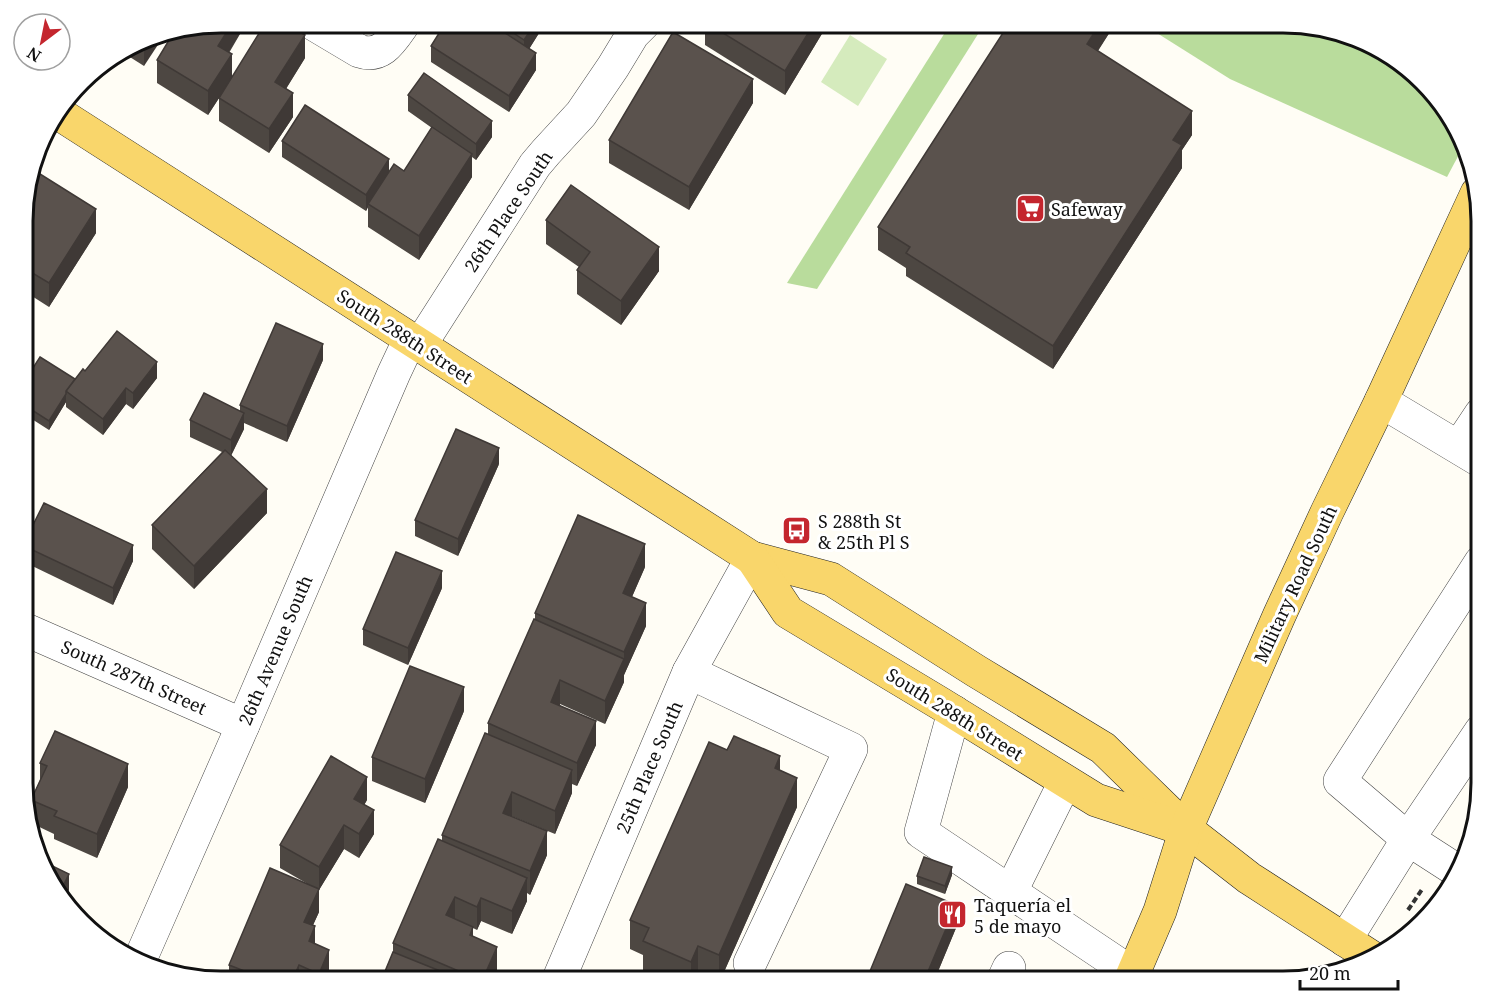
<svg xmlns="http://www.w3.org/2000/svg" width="1504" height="1004" viewBox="0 0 1504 1004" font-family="'Noto Serif',serif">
<rect width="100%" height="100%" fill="#fffdf5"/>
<path fill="#d5ebbd" d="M850,35L887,59L858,106L821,82Z"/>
<g fill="#b9dc9c">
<path d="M951,23H985L817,289L787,283Z"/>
<path d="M1141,23H1284L1347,33L1394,56L1455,122L1463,147L1447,177L1230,79Z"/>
</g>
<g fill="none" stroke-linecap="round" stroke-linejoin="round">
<defs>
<g id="minor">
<path d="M312,23L359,51C382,59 392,40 404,23"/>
<path d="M420,345L535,165L546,152L581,114L613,67L633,34L644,23"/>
<path d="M1381,401L1481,461"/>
<path d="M1459,447L1481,414"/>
<path d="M24,629L243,725"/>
<path d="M689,672L851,749L750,963"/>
<path d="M954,712L921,832L1133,974"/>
<path d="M1456,870L1408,839L1340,781L1481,562"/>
<path d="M1011,891L1065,782"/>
<path d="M1345,940L1408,839L1481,731"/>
<path d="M139,962L243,725L394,373L410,339"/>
<path d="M558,981L689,672L752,558"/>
<path d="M1003,981L1009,968"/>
</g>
<g id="major">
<path d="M58,113L752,558L831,579L976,671L1103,748L1186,829L1249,878L1373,958"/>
<path d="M752,558L788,612L941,704L1096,800L1178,827"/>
<path d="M1130,981L1160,911L1186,829L1279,616L1327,512L1381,401L1477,193"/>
</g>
</defs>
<use href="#minor" stroke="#444" stroke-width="34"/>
<use href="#major" stroke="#222" stroke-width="34"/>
<path stroke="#333" stroke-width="4" stroke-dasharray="6 3" stroke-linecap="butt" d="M1408,910L1423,888"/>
<use href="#minor" stroke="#fff" stroke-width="33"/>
<use href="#major" stroke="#f9d66b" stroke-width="33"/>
</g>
<g fill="#4d4742">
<path d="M221,22H247L229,53L232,77L305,58L286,89L293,117L269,153L219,121V98L208,115L157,83V60Z"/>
<path d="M446,22H546L529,49L536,70L509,112L431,62V46Z"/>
<path d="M705,22H829L785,95L705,45Z"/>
<path d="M1115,22V24L1098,51L1192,135L1182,150V168L1053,369L906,276V268L878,250V227Z"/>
<path d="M145,37L144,66L122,52Z"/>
<path d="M408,95L492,137L476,160L472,157V177L419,260L368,227V207L366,211L282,157V141L389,172L404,171L432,128L408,111Z"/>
<path d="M753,103L689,210L609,163V140Z"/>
<path d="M24,195L96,233L49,307L24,291Z"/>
<path d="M546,220L659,271L621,325L577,294V270L579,267L546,244Z"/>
<path d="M323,360L287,442L244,423V429L231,455L267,513L194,589L152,549V525L222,452L190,437V420L240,411V405Z"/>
<path d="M85,371L157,378L133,409L126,404L103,435L66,407V402L49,430L24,414V382L75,379Z"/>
<path d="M499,464L458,556L415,536V520Z"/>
<path d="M24,543L133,561L113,605L24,562Z"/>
<path d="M645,567L632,597L646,626L624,675V682L605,724L560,704V705L596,745L577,786L572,784V793L555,834L511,816L547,855L530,895L527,893V901L512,934L481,921L477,930L473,928V937L497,970L492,981H381L393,952V943L442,841V835L488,735V723L535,619V613Z"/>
<path d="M442,588L408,665L363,645V629Z"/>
<path d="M464,711L425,803L372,781V757Z"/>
<path d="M40,763L128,787L97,858L54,839V834L31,823V800L40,780Z"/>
<path d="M780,770L797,807L720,981H711L698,976L696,981H668L643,971V955L630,949V920Z"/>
<path d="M367,800L364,805L374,834L359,858L344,849L319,890V912L313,925L315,944L329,973L325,981H229V965L306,883L280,868V845Z"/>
<path d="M952,875L945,894L917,884V876Z"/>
<path d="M956,928L934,981H868V976Z"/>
</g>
<g fill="#3f3936">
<path d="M233,22H247L218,69V46Z"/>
<path d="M536,22H546L524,57V40Z"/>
<path d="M815,22H829L785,95V71Z"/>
<path d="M1101,22H1115V24L1087,67V44Z"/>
<path d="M165,34L144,66V42L148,37Z"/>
<path d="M305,35V58L275,106V82Z"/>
<path d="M536,53V70L509,112V96Z"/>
<path d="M232,54V78L208,115V91Z"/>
<path d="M753,79V103L689,210V187Z"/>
<path d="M293,93V117L269,153V129Z"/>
<path d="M1192,111V135L1182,150V168L1053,369V346L1173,140Z"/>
<path d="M492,121V137L476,160V144Z"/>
<path d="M472,154V177L419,260V236Z"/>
<path d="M389,159V175L368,204V207L366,211V195Z"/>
<path d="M96,209V233L49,307V283Z"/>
<path d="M659,247V271L621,325V301Z"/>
<path d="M323,344V360L287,442V426Z"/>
<path d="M157,362V378L133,409V393Z"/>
<path d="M126,388V404L103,435V419Z"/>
<path d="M66,394V402L49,430V421Z"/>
<path d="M244,413V429L231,456V440Z"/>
<path d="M499,448V464L458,556V539Z"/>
<path d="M267,489V513L194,589V566Z"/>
<path d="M645,544V567L623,617V593Z"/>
<path d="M133,545V561L113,605V588Z"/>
<path d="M442,571V588L408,665V648Z"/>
<path d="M646,603V626L624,675V652Z"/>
<path d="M624,659V682L605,724V701Z"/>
<path d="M560,680V704L551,725V702Z"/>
<path d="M464,687V711L425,803V779Z"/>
<path d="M596,721V745L577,786V763Z"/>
<path d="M780,756V786L775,768Z"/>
<path d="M128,764V787L97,858V834Z"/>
<path d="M572,770V793L555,834V811Z"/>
<path d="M367,777V800L354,822V799Z"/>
<path d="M797,778V807L720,981H719V955Z"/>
<path d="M512,792V816L503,836V813Z"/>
<path d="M374,810V834L359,858V834Z"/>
<path d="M344,825V849L319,890V912L304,945V922L319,890V867Z"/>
<path d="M547,831V855L530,895V871Z"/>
<path d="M952,867V875L945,894V886Z"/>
<path d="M69,874V890L65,899L59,894Z"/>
<path d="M527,878V901L512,934V911Z"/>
<path d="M455,897V920L446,915Z"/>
<path d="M481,898V921L477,930V907Z"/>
<path d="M956,905V928L934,981H924Z"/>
<path d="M315,926V950L309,941Z"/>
<path d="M473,927V950L470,935Z"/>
<path d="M698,946V976L696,981H691V962Z"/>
<path d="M497,947V970L492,981H482Z"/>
<path d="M329,950V973L325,981H319V974Z"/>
<path d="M299,965V981H292Z"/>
</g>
<g fill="#5a524d" stroke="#3f3936" stroke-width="1.5">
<path d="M221,22H233L218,46L232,54L208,91L157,60L174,32Z"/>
<path d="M266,22H285L305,35L275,82L293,93L269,129L219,98Z"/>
<path d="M446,22H488L536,53L509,96L431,46Z"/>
<path d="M497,22H536L524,40Z"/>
<path d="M705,22H815L785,71Z"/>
<path d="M1010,22H1101L1087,44L1192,111L1173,140L1182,145L1053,346L906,253L910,247L878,227Z"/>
<path d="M673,32L753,79L689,187L609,140Z"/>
<path d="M145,37H148L144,42L141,40Z"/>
<path d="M424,73L492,121L476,144L408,95Z"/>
<path d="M305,105L389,159L366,195L282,141Z"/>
<path d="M432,127L472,154L419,236L368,204L394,164L404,171Z"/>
<path d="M32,169L96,209L49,283L24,268V195Z"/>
<path d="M571,185L659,247L621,301L577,270L590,252L546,220Z"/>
<path d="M276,323L323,344L287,426L240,405Z"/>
<path d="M117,331L157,362L133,393L126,388L103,419L66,391L83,369L85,371Z"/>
<path d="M40,357L75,379L66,391V394L49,421L24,405V382Z"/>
<path d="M204,393L244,413L231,440L190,420Z"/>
<path d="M456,429L499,448L458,539L415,520Z"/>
<path d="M225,450L267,489L194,566L152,525Z"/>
<path d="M44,503L133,545L113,588L24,546V543Z"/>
<path d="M578,515L645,544L623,593L646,603L624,652L535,613Z"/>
<path d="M396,552L442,571L408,648L363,629Z"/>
<path d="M534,619L624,659L605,701L560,680L551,702L596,721L577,763L488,723Z"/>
<path d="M410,666L464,687L425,779L372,757Z"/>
<path d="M55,731L128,764L97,834L54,816L57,811L31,800L47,766L40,763Z"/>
<path d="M485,733L572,770L555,811L512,792L503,813L547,831L530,871L442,835Z"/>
<path d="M734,736L780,756L775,768L797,778L719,955L698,946L691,962L643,941L649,928L630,920L709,742L727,750Z"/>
<path d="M331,756L367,777L354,799L374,810L359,834L344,825L319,867L280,845Z"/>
<path d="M438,839L527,878L512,911L481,898L477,907L455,897L446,915L473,927L470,935L497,947L482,981L393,943Z"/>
<path d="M924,857L952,867L945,886L917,876Z"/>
<path d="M42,861L69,874L59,894L49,883Z"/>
<path d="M270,868L319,889L304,922L315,926L309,941L329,950L319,974L299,965L292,981H270L229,965Z"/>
<path d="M906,884L956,905L924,981H880L868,976Z"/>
<path d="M393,952L465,981H381Z"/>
<path d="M1256,975L1258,981H1236Z"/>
</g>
<defs>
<symbol id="supermarket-square" viewBox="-11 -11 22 22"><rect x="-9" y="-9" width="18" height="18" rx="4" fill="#c4262e" stroke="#fff"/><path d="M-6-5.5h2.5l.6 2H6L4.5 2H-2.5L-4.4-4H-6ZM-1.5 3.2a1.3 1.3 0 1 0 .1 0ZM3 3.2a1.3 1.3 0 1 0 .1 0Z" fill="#fff"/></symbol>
<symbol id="bus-square" viewBox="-11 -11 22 22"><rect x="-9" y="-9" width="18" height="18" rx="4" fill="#c4262e" stroke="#fff"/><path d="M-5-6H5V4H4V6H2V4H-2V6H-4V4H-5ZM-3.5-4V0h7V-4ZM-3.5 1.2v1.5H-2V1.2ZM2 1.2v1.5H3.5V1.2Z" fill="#fff"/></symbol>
<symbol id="restaurant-square" viewBox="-11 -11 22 22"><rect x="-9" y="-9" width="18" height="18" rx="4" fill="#c4262e" stroke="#fff"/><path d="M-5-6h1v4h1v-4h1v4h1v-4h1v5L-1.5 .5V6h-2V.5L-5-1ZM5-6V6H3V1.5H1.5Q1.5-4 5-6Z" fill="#fff"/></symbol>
</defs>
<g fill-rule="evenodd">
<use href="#supermarket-square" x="1014" y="192" width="33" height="33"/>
<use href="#bus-square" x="780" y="514" width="33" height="33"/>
<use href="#restaurant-square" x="936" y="898" width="33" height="33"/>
</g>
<g text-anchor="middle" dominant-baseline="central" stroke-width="6" stroke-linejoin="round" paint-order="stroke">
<g font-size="18" fill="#111" stroke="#fff" text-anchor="start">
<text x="1051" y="209">Safeway</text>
<text x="818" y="521">S 288th St<tspan x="818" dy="21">&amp; 25th Pl S</tspan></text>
<text x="974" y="905">Taquería el<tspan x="974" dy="21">5 de mayo</tspan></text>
</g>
<g font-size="18" fill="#111" stroke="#fff">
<text transform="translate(508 211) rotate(-56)">26th Place South</text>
<text transform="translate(405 336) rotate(33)">South 288th Street</text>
<text transform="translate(1295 584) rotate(-65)">Military Road South</text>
<text transform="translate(275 650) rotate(-67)">26th Avenue South</text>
<text transform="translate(134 677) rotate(24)">South 287th Street</text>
<text transform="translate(955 714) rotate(32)">South 288th Street</text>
<text transform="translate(649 767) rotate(-67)">25th Place South</text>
</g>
</g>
<path d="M0 0H1504V1004H0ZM221 33H1283A188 188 0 0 1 1471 221V783A188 188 0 0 1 1283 971H221A188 188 0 0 1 33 783V221A188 188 0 0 1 221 33Z" fill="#fff" fill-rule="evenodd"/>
<path fill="none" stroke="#111" stroke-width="3" d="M221 33H1283A188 188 0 0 1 1471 221V783A188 188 0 0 1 1283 971H221A188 188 0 0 1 33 783V221A188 188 0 0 1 221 33Z"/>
<g transform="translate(42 42) rotate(212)"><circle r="28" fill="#ffffff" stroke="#a0a0a0" stroke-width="1.5"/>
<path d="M0-4.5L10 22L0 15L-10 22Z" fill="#c4262e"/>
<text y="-9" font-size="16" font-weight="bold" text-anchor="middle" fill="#111111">N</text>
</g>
<path d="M1300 980v9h98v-9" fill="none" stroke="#111111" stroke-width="3"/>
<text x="1309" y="980" font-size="18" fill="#111111" stroke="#ffffff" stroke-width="4.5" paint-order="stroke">20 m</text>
</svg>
